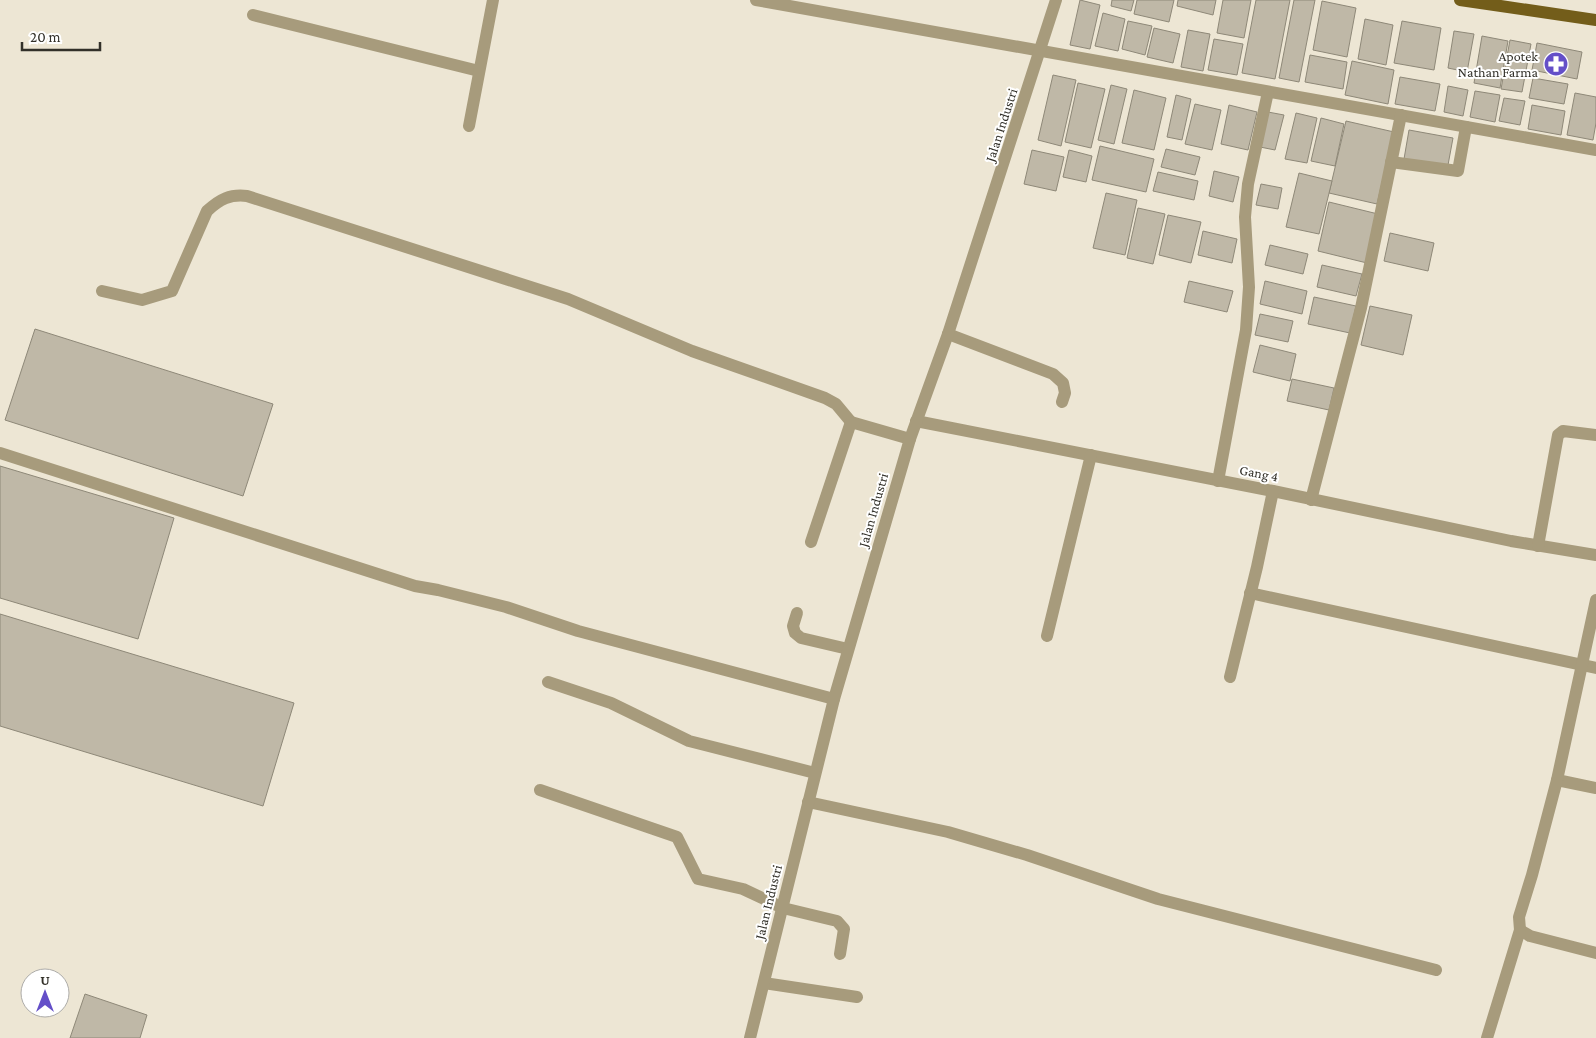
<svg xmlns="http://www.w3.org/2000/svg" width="1596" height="1038" viewBox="0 0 1596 1038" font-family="'Crimson Pro',serif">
<rect width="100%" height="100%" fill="#ede6d4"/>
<g fill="#bfb8a7" stroke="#8e8878">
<path d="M1080,0L1100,5L1090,49L1070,45Z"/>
<path d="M1112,0H1134L1131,11L1111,6Z"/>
<path d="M1137,0H1174L1169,22L1134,14Z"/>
<path d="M1178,0H1216L1213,15L1177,6Z"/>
<path d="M1223,0H1251L1244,38L1217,33Z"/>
<path d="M1256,0H1290L1275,79L1242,73Z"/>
<path d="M1294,0H1315L1299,82L1279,78Z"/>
<path d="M1322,1L1356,8L1347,57L1313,50Z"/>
<path d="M1103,13L1125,19L1118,51L1095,46Z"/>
<path d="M1365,19L1393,25L1386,65L1358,59Z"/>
<path d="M1128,21L1152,26L1145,55L1122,49Z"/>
<path d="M1402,21L1441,28L1434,70L1394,63Z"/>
<path d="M1154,28L1180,34L1173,63L1147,57Z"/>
<path d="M1188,30L1210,34L1203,71L1181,67Z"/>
<path d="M1454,31L1474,34L1467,72L1448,68Z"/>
<path d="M1482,36L1508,41L1500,88L1474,83Z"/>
<path d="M1214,39L1243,44L1237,75L1208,70Z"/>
<path d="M1510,40L1531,44L1522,92L1501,89Z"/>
<path d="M1537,43L1582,52L1577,79L1532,70Z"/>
<path d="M1310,55L1347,62L1343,89L1305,82Z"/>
<path d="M1352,61L1394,70L1388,104L1345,95Z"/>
<path d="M1053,75L1076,80L1061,146L1038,140Z"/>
<path d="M1400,77L1440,84L1435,111L1395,104Z"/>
<path d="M1533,78L1568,84L1564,104L1529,98Z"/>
<path d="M1078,83L1105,89L1091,148L1065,142Z"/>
<path d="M1111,85L1127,89L1114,144L1098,140Z"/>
<path d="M1448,86L1468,90L1463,116L1444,112Z"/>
<path d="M1134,90L1166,98L1154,150L1122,143Z"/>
<path d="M1475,91L1500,95L1495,122L1470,117Z"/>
<path d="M1575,93L1596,97V123L1593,140L1567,135Z"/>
<path d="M1176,95L1191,99L1182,140L1167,137Z"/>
<path d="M1504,98L1525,101L1520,125L1499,121Z"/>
<path d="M1195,104L1221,110L1212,150L1185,144Z"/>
<path d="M1229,105L1257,112L1248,150L1221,144Z"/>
<path d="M1532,105L1565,111L1561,135L1528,129Z"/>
<path d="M1268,112L1284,115L1275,150L1260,147Z"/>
<path d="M1296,113L1317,118L1307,163L1285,159Z"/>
<path d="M1321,118L1344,124L1335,166L1311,161Z"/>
<path d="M1346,121L1394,132L1377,204L1329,193Z"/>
<path d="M1409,130L1453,138L1448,165L1404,159Z"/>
<path d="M1100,146L1154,159L1146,192L1092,180Z"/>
<path d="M1166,149L1200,157L1195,175L1161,167Z"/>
<path d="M1032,150L1064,157L1056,191L1024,184Z"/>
<path d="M1069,150L1092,156L1086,182L1063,177Z"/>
<path d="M1214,171L1239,177L1233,202L1209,196Z"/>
<path d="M1158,172L1198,181L1194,200L1153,191Z"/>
<path d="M1299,173L1332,181L1319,234L1286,227Z"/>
<path d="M1261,184L1282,188L1278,209L1256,205Z"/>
<path d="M1106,193L1137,200L1125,255L1093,248Z"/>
<path d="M1329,202L1378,214L1367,263L1318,251Z"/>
<path d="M1138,208L1165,214L1153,264L1127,258Z"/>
<path d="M1168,215L1201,222L1191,263L1159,255Z"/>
<path d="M1203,231L1237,239L1232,263L1198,255Z"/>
<path d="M1390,233L1434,243L1428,271L1384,261Z"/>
<path d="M1270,245L1308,254L1303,274L1265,265Z"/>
<path d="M1322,265L1362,274L1356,296L1317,287Z"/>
<path d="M1189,281L1233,291L1227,312L1184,302Z"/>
<path d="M1265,281L1307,291L1302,314L1260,304Z"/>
<path d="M1314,297L1356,306L1350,333L1308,324Z"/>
<path d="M1370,306L1412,315L1403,355L1361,345Z"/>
<path d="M1260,314L1293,321L1288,342L1255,335Z"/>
<path d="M35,329L273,404L243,496L5,420Z"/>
<path d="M1260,345L1296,354L1290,381L1253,372Z"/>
<path d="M1292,379L1334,388L1329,410L1287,401Z"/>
<path d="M0,466L174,518L138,639L0,598Z"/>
<path d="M0,614L294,703L263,806L0,726Z"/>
<path d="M85,994L147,1015L140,1038H70Z"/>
</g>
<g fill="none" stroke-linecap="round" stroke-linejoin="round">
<g stroke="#a79b7c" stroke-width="12">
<path d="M756,0L1596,150"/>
<path d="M253,15L479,71"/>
<path d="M469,126L493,0"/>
<path d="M1391,162L1458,171L1466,127"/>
<path d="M102,291L142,300L172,291L207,211C220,199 230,194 247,196L568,299L692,351L825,398L836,404L851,422"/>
<path d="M948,334L1053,374L1063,383L1065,393L1062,402"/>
<path d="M916,421L1273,491L1511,541L1596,555"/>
<path d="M0,453L415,586L438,590L506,607L578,631L834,699"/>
<path d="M1218,481L1246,330L1249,287L1245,217L1248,184L1268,92"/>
<path d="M1311,500L1361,308L1401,115"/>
<path d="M811,542L851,422L910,439"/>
<path d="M1538,546L1558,435L1563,431L1596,435"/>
<path d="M1250,593L1596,668"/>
<path d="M797,613L793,626L795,633L801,638L848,649"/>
<path d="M1047,636L1091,455"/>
<path d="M1230,677L1257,567L1273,491"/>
<path d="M548,682L611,703L689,741L815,773"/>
<path d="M1557,780L1596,788"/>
<path d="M540,790L677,837L698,879L743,889L783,908L837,921L844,929L840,954"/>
<path d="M808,802L948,832L1027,855L1158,899L1436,970"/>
<path d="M1520,930L1530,936L1596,953"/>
<path d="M764,983L857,997"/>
<path d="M750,1038L834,699L910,439L948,334L1056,0"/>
<path d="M1487,1038L1520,930L1519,917L1532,875L1557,780L1596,600"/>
</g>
<path stroke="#735d1a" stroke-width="12" d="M1460,0L1596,20"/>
</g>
<defs>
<symbol id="pharmacy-disc" viewBox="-11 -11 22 22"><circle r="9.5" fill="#644fc8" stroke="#fff"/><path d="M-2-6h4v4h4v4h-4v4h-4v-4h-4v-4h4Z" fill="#fff"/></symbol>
</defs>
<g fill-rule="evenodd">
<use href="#pharmacy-disc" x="1542" y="50" width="28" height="28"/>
</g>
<g text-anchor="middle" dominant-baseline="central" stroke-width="4" stroke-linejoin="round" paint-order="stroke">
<g font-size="14" fill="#323029" stroke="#fff" text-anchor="end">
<text x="1538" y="56">Apotek<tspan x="1538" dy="16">Nathan Farma</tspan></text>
</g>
<g font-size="14" fill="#323029" stroke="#fff">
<text transform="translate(1001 125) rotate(-72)">Jalan Industri</text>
<text transform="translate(1259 473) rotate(11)">Gang 4</text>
<text transform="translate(873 510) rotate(-74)">Jalan Industri</text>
<text transform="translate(768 902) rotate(-76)">Jalan Industri</text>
</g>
</g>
<g transform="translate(45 993)"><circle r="24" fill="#ffffff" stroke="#adaca9"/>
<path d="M0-4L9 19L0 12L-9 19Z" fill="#644fc8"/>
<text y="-8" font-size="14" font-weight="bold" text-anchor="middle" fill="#323029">U</text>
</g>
<path d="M22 42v8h78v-8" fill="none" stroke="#323029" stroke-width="2.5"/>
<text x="30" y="42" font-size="15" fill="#323029" stroke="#ffffff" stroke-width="4" paint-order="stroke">20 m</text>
</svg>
